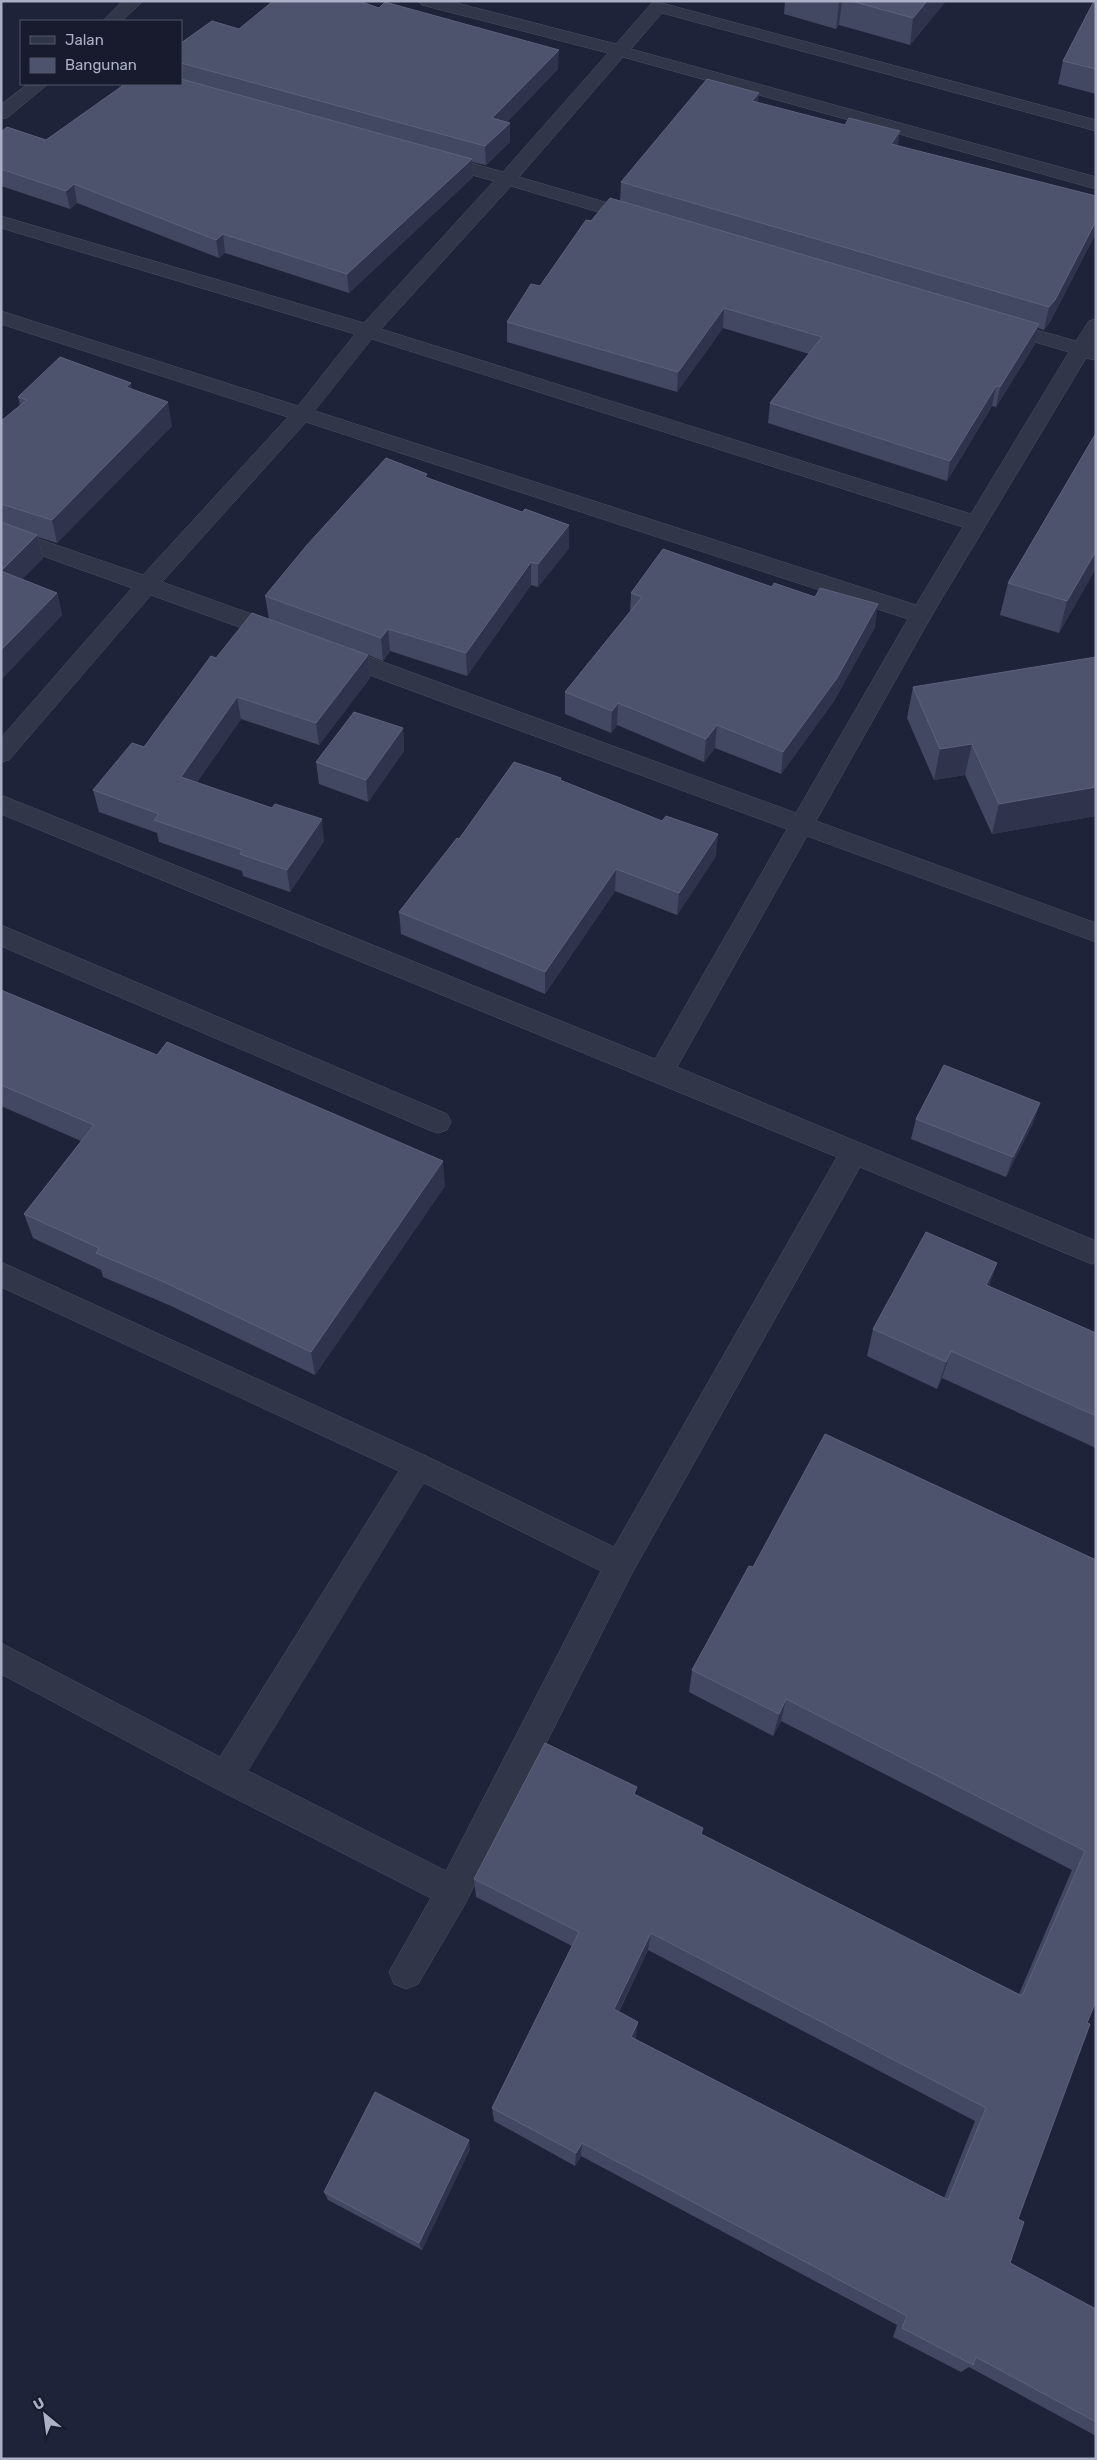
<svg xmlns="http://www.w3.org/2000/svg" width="1097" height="2460" viewBox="0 0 1097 2460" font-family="Rubik,sans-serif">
<rect width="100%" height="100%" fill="#1e2339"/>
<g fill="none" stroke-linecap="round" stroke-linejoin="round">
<defs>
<g id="minor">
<path d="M123,1H143L122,21H103Z"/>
<path d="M419,1H449L616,44L652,3L658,2L1096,120V131L662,13L631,49L1096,177V189L623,57L519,177L646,214L649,218L646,222H632L511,186L381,329L971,514L1069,352L994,330L991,326L994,322L1001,320L1076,341L1089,321L1096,319V342L1093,346L1096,347V360L1086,358L932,615L816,821L1096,923V942L807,836L677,1067L1096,1241V1262L1092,1264L1082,1260L860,1167L631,1575L465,1904L418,1984L406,1989L394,1984L389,1972L431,1898L215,1788L1,1674V1643L220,1757L399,1471L1,1287V1262L428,1457L614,1547L837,1157L1,814V795L655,1059L787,829L326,659L323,653L326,647L334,645L342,647L796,813L908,619L306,422L162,582L288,627L291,633L288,639L280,641L272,639L151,595L9,760L1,762V738L132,588L1,541V526L143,575L288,417L1,324V311L298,406L355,334L1,228V216L364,323L494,181L429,163L427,159L429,155L436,153L503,172L608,53L422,5ZM372,339L963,527L916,605L315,411ZM424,1483L601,1571L446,1871L248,1771Z"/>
<path d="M28,84H48L7,118L1,119V105Z"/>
<path d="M1,925L447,1114L451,1122L447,1130L438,1133L429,1130L1,946Z"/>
</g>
</defs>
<use href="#minor" stroke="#4d5064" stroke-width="1"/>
<use href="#minor" fill="#323649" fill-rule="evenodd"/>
</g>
<g fill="#424861" fill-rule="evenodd">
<path d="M785,1H946L910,45L839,25L836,29L784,14Z"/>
<path d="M1096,1V94L1058,84L1063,61Z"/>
<path d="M239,29L558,69L507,122L510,142L486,165L472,162L473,177L349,293L225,253L219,258L77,203L70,209L1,186V132L46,140L181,84V43Z"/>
<path d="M758,103L898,146L1096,196V233L1050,322L1044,330L1038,328L1035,344L996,407L992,406L947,481L768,423L770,403L809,354L723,328L677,392L507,342V322L540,286L591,221L620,201L621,182Z"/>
<path d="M132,390L172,426L57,543L38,537L43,558L22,579L57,593L62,615L1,680V421L20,405L18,397Z"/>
<path d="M1096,433V568L1059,633L1000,615L1008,583Z"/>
<path d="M428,478L522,512L569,525V548L538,587L531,585L467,676L390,651L383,661L368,655L370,678L319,745L241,719L197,782L324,841L290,892L243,876L242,871L159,842L157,833L99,812L93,790L144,747L216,658L269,619L265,596Z"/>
<path d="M631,593L875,627L834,701L781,774L715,748L704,762L617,725L611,733L565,714V692L630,612Z"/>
<path d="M1096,657V816L992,834L965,775L934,780L907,718L913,687Z"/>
<path d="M403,728L404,751L368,802L319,784L316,762Z"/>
<path d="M561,778V780L716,856L677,915L615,891L545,994L401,934L399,912L459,839Z"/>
<path d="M1,990L445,1186L315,1375L171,1306L103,1277L101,1270L33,1238L24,1214L81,1141L1,1106Z"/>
<path d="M1040,1103L1033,1123L1006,1177L911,1139L916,1119Z"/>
<path d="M997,1263L989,1286L1096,1333V1448L942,1378L937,1389L867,1356L873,1329Z"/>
<path d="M1096,1560L1087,2023L1018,2219L1010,2263L1096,2309V2436L969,2367L961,2372L893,2337L897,2325L581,2156L575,2166L494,2121L492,2108L572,1946L476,1897L474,1879L636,1795L702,1835L1019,1994L1072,1870L781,1721L773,1736L689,1692L692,1670L753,1567ZM648,1950L975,2121L944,2198L635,2039L636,2037L619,2012Z"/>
<path d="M470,2149L422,2250L328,2200L324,2192Z"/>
</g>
<g fill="#2f344c">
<path d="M840,1H842L839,25L836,29L839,2Z"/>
<path d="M927,1H946L910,45L913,18Z"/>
<path d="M559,50L558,69L492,137V118Z"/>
<path d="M759,93L757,115L752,101Z"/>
<path d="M510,123V142L486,165L485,146Z"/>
<path d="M900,131L897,153L891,144Z"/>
<path d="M472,159L473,177L349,293L347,274Z"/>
<path d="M74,184L77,203L70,209L66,191Z"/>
<path d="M1096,221V233L1050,322L1044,330L1049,307Z"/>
<path d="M223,234L225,253L219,258L216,240Z"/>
<path d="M724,308L723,328L677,392L678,372Z"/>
<path d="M1039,324L1035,344L996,407L1000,387Z"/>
<path d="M131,383L135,406L126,387Z"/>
<path d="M996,386L992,406L947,481L950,461Z"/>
<path d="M168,402L172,426L57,543L52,520Z"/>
<path d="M569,525V548L538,587V564Z"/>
<path d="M37,535L43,558L7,594L1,571Z"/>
<path d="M1096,551V568L1059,633L1067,601Z"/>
<path d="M531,562V585L467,676L466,653Z"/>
<path d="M57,593L62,615L1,680V650Z"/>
<path d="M878,604L875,627L834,701L781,774L783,752Z"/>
<path d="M388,629L390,651L383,661L381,638Z"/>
<path d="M368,655L370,678L319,745L316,723Z"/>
<path d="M237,697L241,719L185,799L181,777Z"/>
<path d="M618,703L617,725L611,733L612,711Z"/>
<path d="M717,725L715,748L704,762L706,739Z"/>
<path d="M403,728L404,751L368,802L366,780Z"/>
<path d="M972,744L965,775L934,780L940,749Z"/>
<path d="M1096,787V816L992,834L999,804Z"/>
<path d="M322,819L324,841L290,892L287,870Z"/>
<path d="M718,834L716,856L677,915L679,893Z"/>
<path d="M616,869L615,891L545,994V972Z"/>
<path d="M1040,1103L1033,1123L1006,1177L1013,1157Z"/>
<path d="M443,1161L445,1186L315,1375L311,1352Z"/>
<path d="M997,1263L987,1292L986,1285Z"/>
<path d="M951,1351L942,1378L937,1389L946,1362Z"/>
<path d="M786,1699L781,1721L773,1736L779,1714Z"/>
<path d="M651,1933L648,1950L612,2025L614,2009Z"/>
<path d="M638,2022L636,2037L628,2052L631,2037Z"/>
<path d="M469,2140L470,2149L422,2250L419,2243Z"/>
<path d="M582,2143L581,2156L575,2166L576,2153Z"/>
</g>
<g fill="#4d536c" stroke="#5c627a" fill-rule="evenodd">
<path d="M273,1H359L379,8L385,2L559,50L492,118L510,123L485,146L181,63V43L212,21L239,29Z"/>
<path d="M851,1H927L913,18Z"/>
<path d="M1094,1H1096V69L1063,61Z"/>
<path d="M181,79L472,159L347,274L223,234L216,240L74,184L66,191L1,169V132L7,127L46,140L125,84H181Z"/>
<path d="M707,79L759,93L752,101L845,125L849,118L900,131L891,144L1096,196V221L1055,300L1049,307L621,182Z"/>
<path d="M610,198L1039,324L1000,387L996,386L950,461L770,403L822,337L724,308L678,372L507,322L531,284L540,286L586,220L591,221Z"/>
<path d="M60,357L131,383L126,387L168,402L52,520L1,504V421L27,400L18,397Z"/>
<path d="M1096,433V551L1067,601L1008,583Z"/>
<path d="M386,458L427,474L425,477L522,512L525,509L569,525L538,564L531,562L466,653L388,629L381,638L265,596L307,545Z"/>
<path d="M1,522L37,535L1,571L57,593L1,650Z"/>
<path d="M663,549L772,587L774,583L815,597L820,588L878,604L837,678L783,752L717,725L706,739L618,703L612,711L565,692L642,597L631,593Z"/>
<path d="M252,613L368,655L316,723L237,697L181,777L272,808L275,804L322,819L287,870L240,854L242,850L154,820L159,814L93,790L132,743L144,747L211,656L216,658Z"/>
<path d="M1096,657V787L999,804L972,744L940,749L913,687Z"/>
<path d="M354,712L403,728L366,780L316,762Z"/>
<path d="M514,762L561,778L560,780L662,821L666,816L718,834L679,893L616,869L545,972L399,912L457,838L459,839Z"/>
<path d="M1,990L157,1055L167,1042L443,1161L311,1352L164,1282L96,1253L99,1248L24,1214L94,1125L1,1085Z"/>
<path d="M944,1065L1040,1103L1013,1157L916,1119Z"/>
<path d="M926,1232L997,1263L986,1285L1096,1333V1416L951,1351L946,1362L873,1329Z"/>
<path d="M825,1434L1096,1560V2001L1087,2023L1090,2024L1018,2219L1024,2222L1010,2263L1096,2309V2422L976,2357L973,2365L902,2328L907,2316L582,2143L576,2153L492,2108L579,1932L474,1879L545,1743L637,1787L634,1794L703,1828L701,1834L1022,1996L1085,1851L786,1699L779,1714L692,1670L749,1566L753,1567ZM651,1933L986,2108L948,2200L631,2037L638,2022L614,2009Z"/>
<path d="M375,2092L469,2140L419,2243L324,2192Z"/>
</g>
<rect width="1097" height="2460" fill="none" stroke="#acb0c6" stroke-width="5"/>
<rect x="20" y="20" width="162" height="65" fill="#181b2d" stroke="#53576a"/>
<rect x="30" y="36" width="25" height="8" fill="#323649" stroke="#53576a"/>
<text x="65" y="45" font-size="15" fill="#acb0c6">Jalan</text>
<rect x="30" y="58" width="25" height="15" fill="#4d536c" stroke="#53576a"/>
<text x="65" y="70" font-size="15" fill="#acb0c6">Bangunan</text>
<g transform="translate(45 2415) rotate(331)" stroke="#181b2d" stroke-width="4" paint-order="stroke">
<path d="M0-4L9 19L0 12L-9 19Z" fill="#acb0c6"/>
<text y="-8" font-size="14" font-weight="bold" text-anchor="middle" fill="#acb0c6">U</text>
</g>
</svg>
